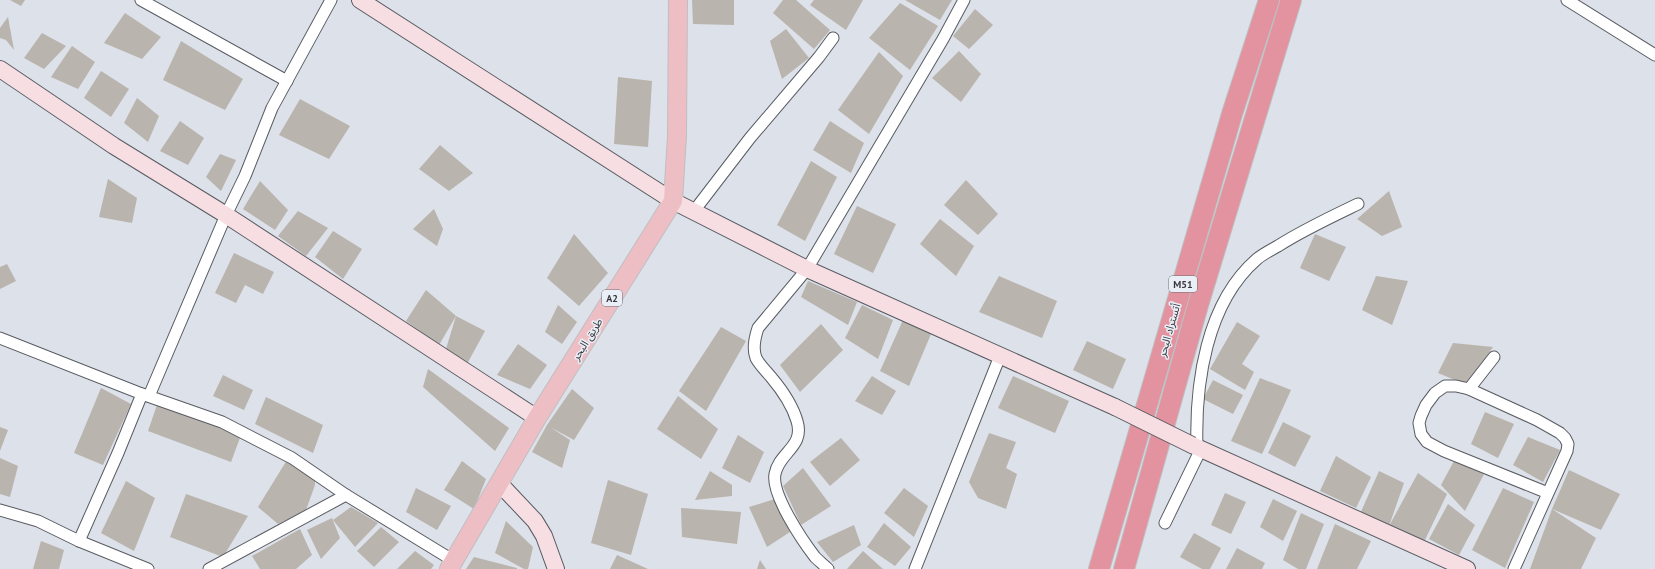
<svg xmlns="http://www.w3.org/2000/svg" width="1655" height="569" viewBox="0 0 1655 569" font-family="'PT Sans','Noto Sans Arabic',sans-serif">
<rect width="100%" height="100%" fill="#dde1e9"/>
<g fill="#b9b4ad">
<path d="M10,0H25L21,6Z"/>
<path d="M692,0H734V25L693,24Z"/>
<path d="M783,0H796L830,30L814,49L773,13Z"/>
<path d="M814,0H863L846,30L810,5Z"/>
<path d="M905,0H952L940,20Z"/>
<path d="M900,3L938,26L910,70L869,38Z"/>
<path d="M975,9L993,25L969,49L953,36Z"/>
<path d="M125,13L161,37L142,59L104,43Z"/>
<path d="M8,17L14,50L6,40L0,38V28Z"/>
<path d="M786,29L809,58L782,79L770,41Z"/>
<path d="M42,33L66,46L44,69L24,58Z"/>
<path d="M181,41L243,79L225,110L163,80Z"/>
<path d="M72,46L95,62L78,89L51,77Z"/>
<path d="M959,51L981,74L961,102L932,78Z"/>
<path d="M879,52L903,76L869,134L838,110Z"/>
<path d="M101,71L129,89L111,117L84,98Z"/>
<path d="M618,77L652,81L648,147L614,144Z"/>
<path d="M137,98L159,116L148,142L124,123Z"/>
<path d="M300,99L350,126L329,159L279,135Z"/>
<path d="M180,121L204,138L188,165L160,151Z"/>
<path d="M830,121L864,143L851,173L813,150Z"/>
<path d="M440,145L473,173L449,191L419,169Z"/>
<path d="M220,154L236,160L221,191L206,177Z"/>
<path d="M811,161L837,177L805,241L777,225Z"/>
<path d="M108,179L137,198L132,223L99,217Z"/>
<path d="M966,180L998,214L978,235L944,205Z"/>
<path d="M260,181L288,210L275,230L243,209Z"/>
<path d="M1389,191L1402,227L1382,236L1357,219Z"/>
<path d="M857,206L896,224L873,273L834,254Z"/>
<path d="M434,209L443,229L437,246L413,229Z"/>
<path d="M298,211L328,228L306,256L278,236Z"/>
<path d="M940,219L974,246L956,276L920,244Z"/>
<path d="M333,231L362,249L343,279L315,257Z"/>
<path d="M574,234L608,273L579,306L547,278Z"/>
<path d="M1315,234L1346,247L1329,281L1300,268Z"/>
<path d="M234,253L274,272L263,294L245,285L236,303L215,293Z"/>
<path d="M7,264L16,281L0,289V267Z"/>
<path d="M999,276L1057,301L1042,338L979,312Z"/>
<path d="M1376,276L1408,281L1392,325L1362,310Z"/>
<path d="M808,281L857,302L848,325L801,297Z"/>
<path d="M426,290L456,316L439,345L406,321Z"/>
<path d="M558,305L577,322L562,344L545,332Z"/>
<path d="M862,305L893,320L878,359L845,338Z"/>
<path d="M456,316L485,331L467,364L446,349Z"/>
<path d="M903,320L931,334L909,386L880,371Z"/>
<path d="M1237,322L1260,336L1242,364L1254,372L1245,390L1210,369Z"/>
<path d="M821,324L843,350L800,392L780,365Z"/>
<path d="M721,327L746,341L706,411L679,391Z"/>
<path d="M1087,341L1126,359L1113,389L1073,370Z"/>
<path d="M1453,343L1493,347L1467,385L1438,373Z"/>
<path d="M518,344L547,365L530,389L497,375Z"/>
<path d="M428,369L509,428L495,451L423,387Z"/>
<path d="M223,375L253,390L244,410L213,396Z"/>
<path d="M872,376L896,391L882,415L855,401Z"/>
<path d="M1013,376L1069,401L1055,433L998,408Z"/>
<path d="M1260,378L1291,390L1262,454L1231,441Z"/>
<path d="M1213,380L1243,395L1233,414L1203,399Z"/>
<path d="M101,388L131,404L103,465L74,453Z"/>
<path d="M572,389L594,408L574,440L550,427L570,440L562,468L532,452L547,425Z"/>
<path d="M678,396L718,429L701,459L657,429Z"/>
<path d="M266,397L323,425L313,453L255,424Z"/>
<path d="M158,402L241,435L231,462L148,431Z"/>
<path d="M1485,412L1514,424L1498,458L1471,444Z"/>
<path d="M1283,422L1311,436L1295,467L1268,453Z"/>
<path d="M0,427L8,430L0,451Z"/>
<path d="M989,433L1016,442L1006,468L1017,474L1006,509L978,498L969,482Z"/>
<path d="M738,435L764,452L750,483L722,468Z"/>
<path d="M1528,437L1560,450L1543,482L1513,465Z"/>
<path d="M841,438L860,460L830,486L810,462Z"/>
<path d="M1336,456L1371,477L1356,508L1320,491Z"/>
<path d="M0,458L18,466L10,497L0,494Z"/>
<path d="M287,460L315,478V485L306,510L278,524L258,507Z"/>
<path d="M462,461L486,479L474,509L444,490Z"/>
<path d="M1454,461L1484,474L1465,511L1441,485Z"/>
<path d="M803,468L831,506L801,525L783,486Z"/>
<path d="M1569,470L1620,494L1601,530L1552,509Z"/>
<path d="M710,471L732,485V496L695,500Z"/>
<path d="M1379,471L1404,483L1389,526L1418,473L1447,494L1423,544L1360,514Z"/>
<path d="M608,480L648,494L631,555L591,543Z"/>
<path d="M126,481L155,498L134,551L101,533Z"/>
<path d="M416,488L451,506L437,530L406,512Z"/>
<path d="M904,488L928,506L914,537L884,513Z"/>
<path d="M1503,488L1534,502L1505,568L1472,550Z"/>
<path d="M1225,493L1246,502L1231,534L1211,525Z"/>
<path d="M186,494L248,516L223,557L170,537Z"/>
<path d="M775,499L790,532L767,547L749,507Z"/>
<path d="M1273,499L1297,511L1283,541L1260,527Z"/>
<path d="M1448,504L1475,525L1459,555L1429,539Z"/>
<path d="M351,507L378,523L355,547L333,520Z"/>
<path d="M681,508L741,512L737,544L682,537Z"/>
<path d="M1552,509L1596,538L1581,569H1530Z"/>
<path d="M1301,513L1324,524L1306,569H1298L1283,560Z"/>
<path d="M332,518L340,538L321,559L307,530Z"/>
<path d="M506,521L533,547L528,569H524L495,553Z"/>
<path d="M884,523L911,547L895,566L867,547Z"/>
<path d="M1335,524L1371,541L1357,569H1317Z"/>
<path d="M854,525L861,545L833,562L817,542Z"/>
<path d="M381,527L399,542L374,567L357,551Z"/>
<path d="M300,529L312,555L296,569H260L252,556Z"/>
<path d="M1194,533L1221,548L1210,569H1202L1180,557Z"/>
<path d="M41,541L64,550L59,569H33Z"/>
<path d="M1237,548L1265,563L1262,569H1226Z"/>
<path d="M415,551L434,565L431,569H397Z"/>
<path d="M863,551L883,569H847Z"/>
<path d="M617,555L648,569H610Z"/>
<path d="M474,557L517,568V569H466Z"/>
<path d="M760,560L766,569H757Z"/>
</g>
<g fill="none" stroke-linecap="round" stroke-linejoin="round">
<defs>
<g id="minor">
<path d="M141,0L287,81"/>
<path d="M1567,0L1655,55"/>
<path d="M694,211L750,138L819,57L833,38"/>
<path d="M0,338L142,394L222,422L292,458L346,495L454,561"/>
<path d="M1469,389L1494,357"/>
<path d="M149,396L226,215L245,176L272,108L331,0"/>
<path d="M1197,447C1195,384 1206,303 1257,259C1263,254 1271,250 1278,246C1303,230 1331,217 1358,204"/>
<path d="M0,510L38,521L79,541L148,569"/>
<path d="M1165,523L1201,449"/>
<path d="M79,541L118,453L142,394"/>
<path d="M209,569L346,495"/>
<path d="M828,569C824,565 819,561 815,557C802,540 771,494 775,474C779,452 805,447 797,421C792,404 782,390 771,377C766,371 759,364 756,358C752,348 755,337 758,328L807,269L943,39L964,0"/>
<path d="M915,569L1000,356"/>
<path d="M1514,569L1567,451L1568,444L1565,438L1560,433L1537,420L1469,389L1456,386H1445L1435,393L1426,405L1421,416L1419,423L1421,434L1427,442L1444,451L1548,493"/>
</g>
<g id="secondary">
<path d="M360,0L673,201L807,269L1115,407"/>
<path d="M0,69L114,146L226,215L537,418"/>
<path d="M1192,445L1467,569"/>
<path d="M500,484L535,521L544,536L556,569"/>
</g>
<path id="primary" d="M449,569L537,418L673,201L677,136L678,0"/>
<g id="motorway">
<path d="M1099,569L1232,114L1269,0"/>
<path d="M1124,569L1198,305L1291,0"/>
</g>
</defs>
<use href="#minor" stroke="#585b62" stroke-width="13"/>
<use href="#secondary" stroke="#585b62" stroke-width="18"/>
<use href="#primary" stroke="#bfbfc1" stroke-width="20"/>
<use href="#motorway" stroke="#bfbfc1" stroke-width="22"/>
<use href="#minor" stroke="#fff" stroke-width="11"/>
<use href="#secondary" stroke="#f7dee2" stroke-width="16"/>
<use href="#primary" stroke="#eebec5" stroke-width="18"/>
<use href="#motorway" stroke="#e3929f" stroke-width="20"/>
<defs>
<path id="secondary-bridge" d="M1115,407L1192,445"/>
</defs>
<use href="#secondary-bridge" stroke="#585b62" stroke-width="18" stroke-linecap="butt"/>
<use href="#secondary-bridge" stroke="#f7dee2" stroke-width="16"/>
</g>
<g text-anchor="middle" dominant-baseline="central" stroke-width="3" stroke-linejoin="round" paint-order="stroke">
<g fill="#eaeef6" stroke="#6d6f74" stroke-width="1">
<rect x="1169" y="276" width="28" height="16" rx="3"/>
<rect x="602" y="290" width="20" height="16" rx="3"/>
</g>
<g font-size="10" font-weight="bold" fill="#37383c">
<text x="1183" y="284">M51</text>
<text x="612" y="298">A2</text>
</g>
<g font-size="11" fill="#37383c" stroke="#eaeef6">
<text transform="translate(1169 330) rotate(-74)">أتستراد البحر</text>
<text transform="translate(587 339) rotate(-58)">طريق البحر</text>
</g>
</g>
</svg>
